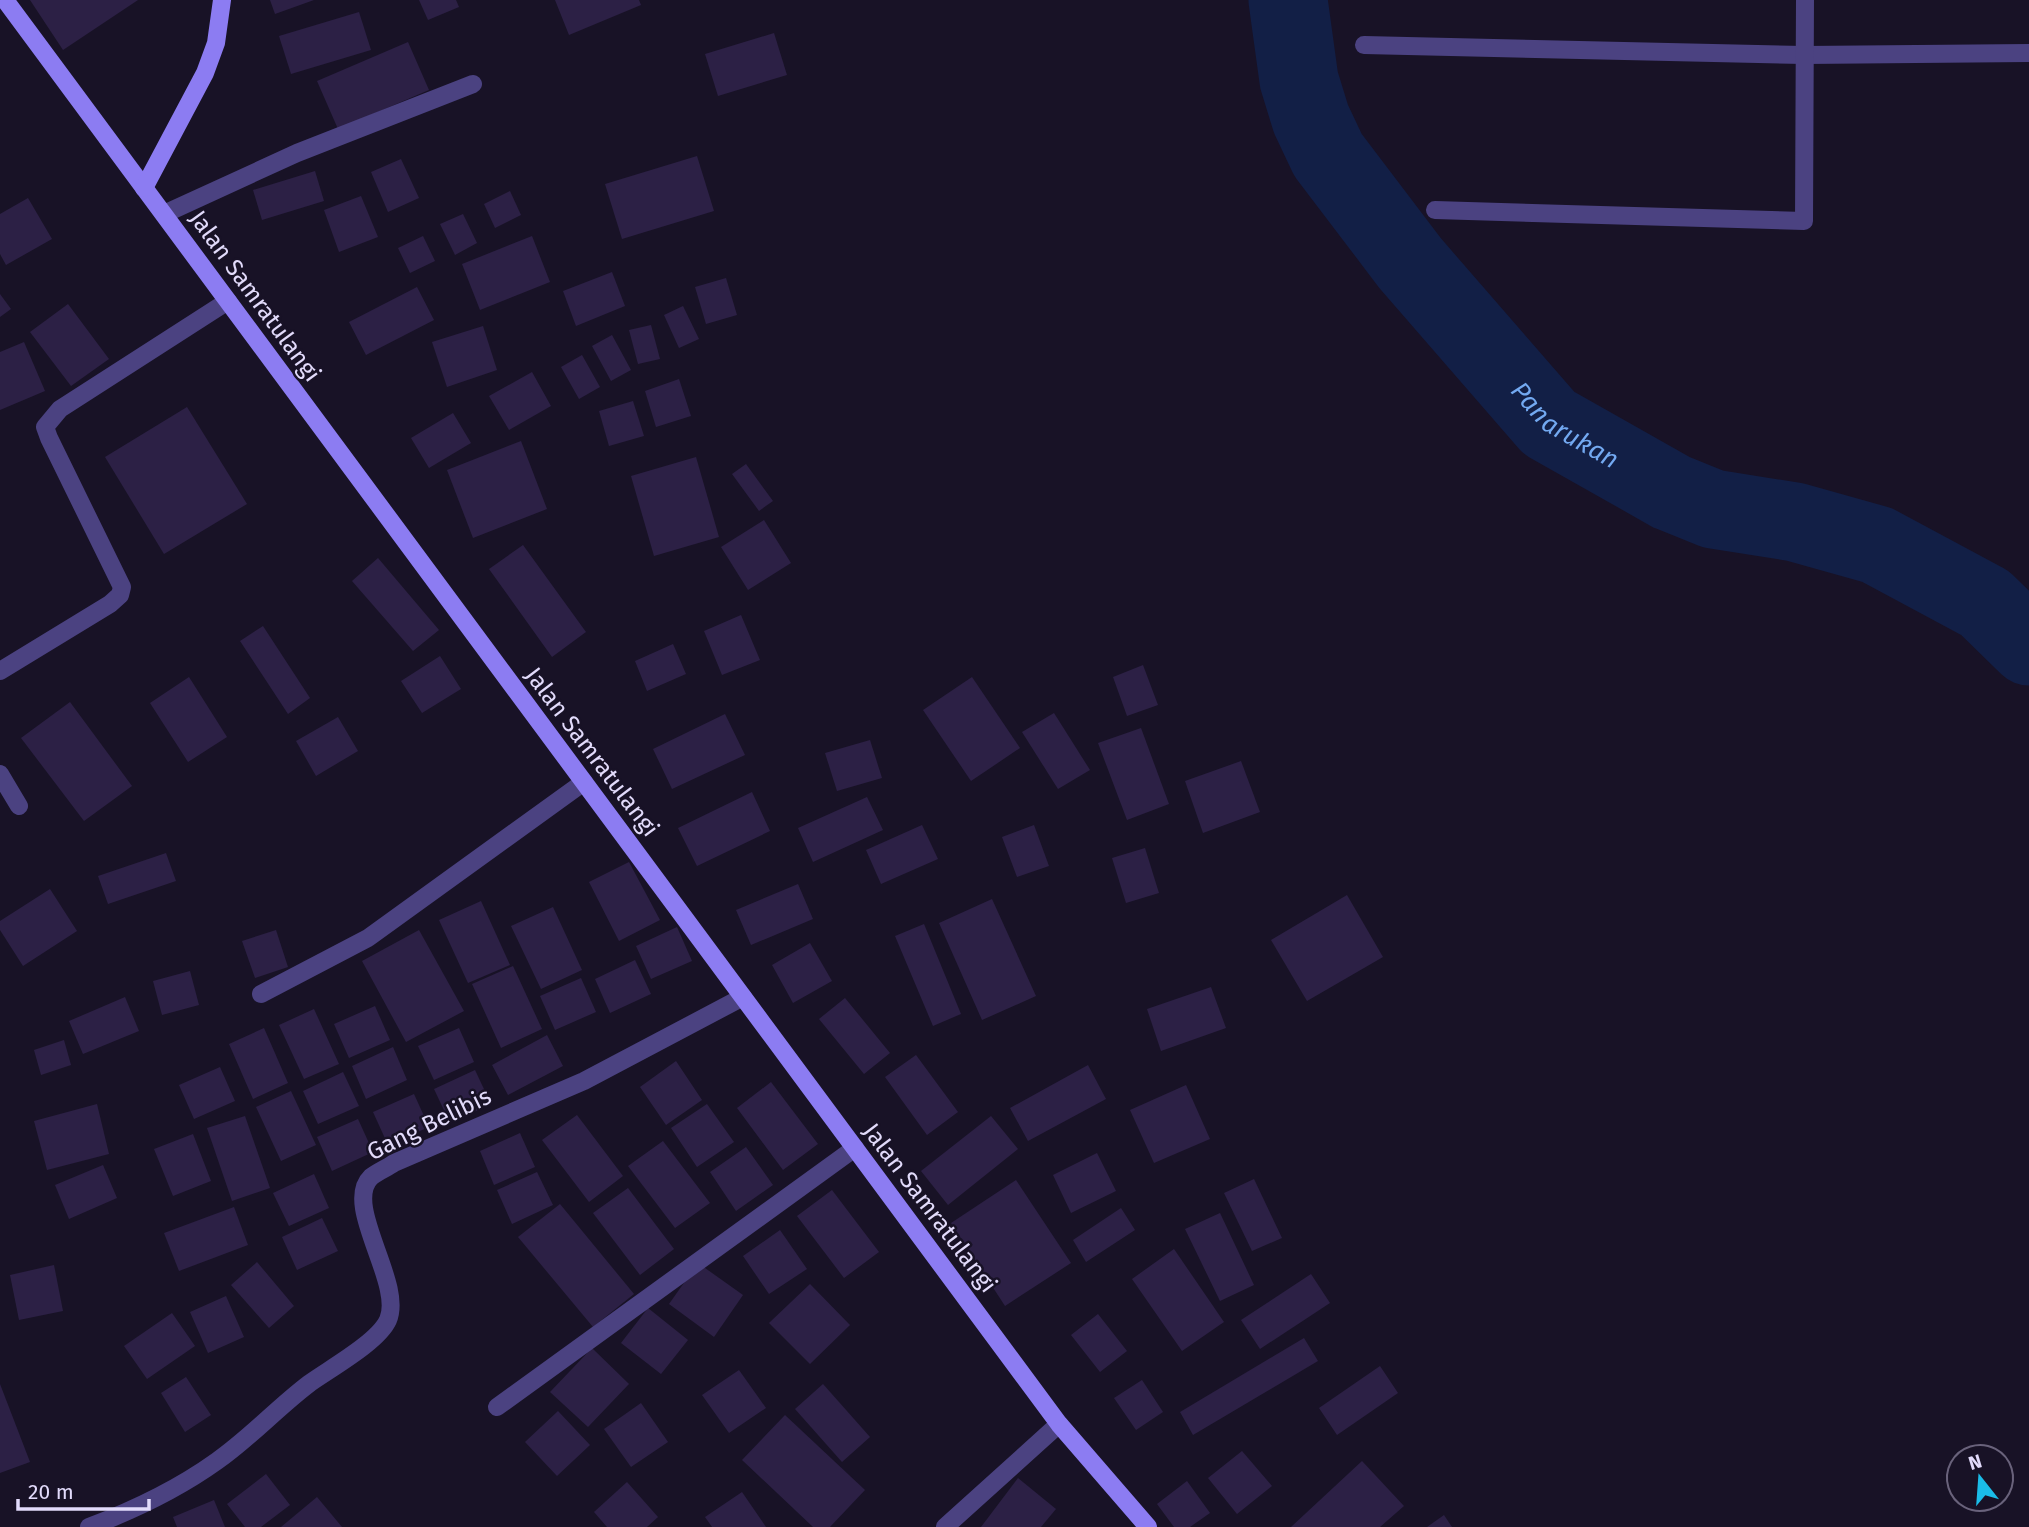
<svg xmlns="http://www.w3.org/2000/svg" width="2029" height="1527" viewBox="0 0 2029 1527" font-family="'Fira Sans',sans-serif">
<rect width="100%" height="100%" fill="#181226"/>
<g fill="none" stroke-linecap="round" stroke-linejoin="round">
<path stroke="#121f46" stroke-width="79" id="s1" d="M1288,0L1299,80L1311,119L1328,155L1410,263L1549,423L1671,492L1713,509L1795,522L1877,545L1985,603L2029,646"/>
</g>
<g fill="#2c2045">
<path d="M30,0H138L63,50Z"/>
<path d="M270,0H314L275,14Z"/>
<path d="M419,0H456L459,7L428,20Z"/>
<path d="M555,0H639L641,5L569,35Z"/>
<path d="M359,12L371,50L291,74L279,36Z"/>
<path d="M774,33L787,75L718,96L705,54Z"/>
<path d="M408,42L429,90L338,129L317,81Z"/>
<path d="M697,156L714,211L622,239L605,184Z"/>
<path d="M401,159L419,198L388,212L371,172Z"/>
<path d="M315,171L324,201L262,220L253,190Z"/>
<path d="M510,191L521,215L495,228L484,204Z"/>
<path d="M361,196L378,237L339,252L324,210Z"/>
<path d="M28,198L52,239L6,265L0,254V214Z"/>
<path d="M463,214L477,243L455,255L440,224Z"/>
<path d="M423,236L435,261L410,273L398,248Z"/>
<path d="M532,236L550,282L480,310L462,264Z"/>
<path d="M612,272L625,306L576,326L563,291Z"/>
<path d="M726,278L737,315L706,324L695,287Z"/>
<path d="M417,287L434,320L366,355L349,322Z"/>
<path d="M0,294L11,309L0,317Z"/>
<path d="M68,304L109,359L71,386L30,332Z"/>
<path d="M683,306L699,339L679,348L664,315Z"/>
<path d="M651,325L660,359L638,364L629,330Z"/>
<path d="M483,326L497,370L447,387L432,342Z"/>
<path d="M612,335L631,370L611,381L592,346Z"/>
<path d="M24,342L45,391L0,410V352Z"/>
<path d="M582,355L600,387L579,399L561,367Z"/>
<path d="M532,372L551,406L509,430L489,396Z"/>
<path d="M679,379L691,416L656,427L645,391Z"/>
<path d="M633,401L644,436L609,446L599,411Z"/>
<path d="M187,407L247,504L164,554L105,457Z"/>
<path d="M453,413L471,443L429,468L411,438Z"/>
<path d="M521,441L547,509L473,538L447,470Z"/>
<path d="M696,457L719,537L654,556L631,476Z"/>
<path d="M746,464L773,501L759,511L732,474Z"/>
<path d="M764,520L791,563L748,590L721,547Z"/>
<path d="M523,545L586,632L552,657L489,569Z"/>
<path d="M378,558L439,630L413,651L352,581Z"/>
<path d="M741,615L760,660L722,675L704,631Z"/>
<path d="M263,626L310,698L288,714L240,641Z"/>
<path d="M673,644L686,674L647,691L635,661Z"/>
<path d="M440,656L461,689L422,713L401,681Z"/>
<path d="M1143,665L1158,705L1127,716L1113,677Z"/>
<path d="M189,677L227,737L188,762L150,703Z"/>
<path d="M972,677L1020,748L971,781L923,710Z"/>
<path d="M70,702L132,786L84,821L21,738Z"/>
<path d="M1054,713L1090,770L1058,789L1022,732Z"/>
<path d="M725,714L745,755L672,789L653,749Z"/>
<path d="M338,717L358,751L316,776L296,741Z"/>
<path d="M1141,728L1169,804L1127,820L1098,743Z"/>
<path d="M870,740L882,778L837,791L825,753Z"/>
<path d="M1241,761L1260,812L1203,833L1185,781Z"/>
<path d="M752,792L770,831L697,866L678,828Z"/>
<path d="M867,797L883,830L813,862L798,828Z"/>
<path d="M922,825L938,859L881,884L866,850Z"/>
<path d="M1034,825L1049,866L1017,877L1002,837Z"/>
<path d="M1145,848L1159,893L1126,903L1112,858Z"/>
<path d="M166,853L176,881L108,904L98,876Z"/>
<path d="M629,862L660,920L619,941L589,882Z"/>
<path d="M798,884L813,919L751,945L736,910Z"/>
<path d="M50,889L77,931L23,966L0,930V921Z"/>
<path d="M1347,895L1383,957L1307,1001L1271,940Z"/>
<path d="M992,899L1036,996L982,1020L939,923Z"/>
<path d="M481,901L510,965L468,983L439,920Z"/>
<path d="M553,907L582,970L541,989L511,926Z"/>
<path d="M924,924L961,1014L933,1026L895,936Z"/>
<path d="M677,927L692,961L651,979L636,946Z"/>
<path d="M276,930L288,967L255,978L242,941Z"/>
<path d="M419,930L464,1011L406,1042L362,961Z"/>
<path d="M810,943L832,981L793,1003L772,965Z"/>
<path d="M635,960L651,994L610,1013L595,979Z"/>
<path d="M513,966L542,1029L501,1048L472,984Z"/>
<path d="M190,971L199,1005L162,1015L153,981Z"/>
<path d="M581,978L596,1012L555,1030L540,996Z"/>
<path d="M1211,987L1226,1028L1161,1051L1147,1009Z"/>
<path d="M125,997L139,1031L83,1054L69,1021Z"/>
<path d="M845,998L890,1053L864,1074L819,1019Z"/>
<path d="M375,1006L390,1040L349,1058L334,1024Z"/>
<path d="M314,1009L339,1064L304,1079L279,1025Z"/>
<path d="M264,1028L288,1083L253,1099L229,1044Z"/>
<path d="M459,1028L474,1062L434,1080L418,1046Z"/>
<path d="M547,1035L563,1066L508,1095L492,1065Z"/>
<path d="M64,1040L71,1065L41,1075L34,1050Z"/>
<path d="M393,1047L407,1080L366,1099L352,1066Z"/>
<path d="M916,1055L958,1112L927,1135L885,1077Z"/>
<path d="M676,1061L702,1100L666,1125L640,1087Z"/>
<path d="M1088,1065L1106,1099L1028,1141L1010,1108Z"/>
<path d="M220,1067L235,1101L194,1119L179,1085Z"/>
<path d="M475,1070L491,1104L450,1123L434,1089Z"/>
<path d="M343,1072L359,1106L318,1124L303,1091Z"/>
<path d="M771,1082L818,1144L783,1170L737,1108Z"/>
<path d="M1186,1085L1210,1139L1154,1163L1130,1110Z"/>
<path d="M291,1091L316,1145L281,1161L256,1107Z"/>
<path d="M414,1094L429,1127L388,1145L373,1112Z"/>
<path d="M97,1104L109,1154L47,1170L34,1121Z"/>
<path d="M707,1104L734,1142L697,1167L671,1128Z"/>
<path d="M577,1115L623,1176L589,1202L542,1140Z"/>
<path d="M245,1116L270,1188L232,1201L207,1128Z"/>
<path d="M991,1116L1018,1149L948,1205L921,1171Z"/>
<path d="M358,1119L373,1152L332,1171L317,1137Z"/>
<path d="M520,1133L535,1167L494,1185L480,1151Z"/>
<path d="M193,1134L211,1181L173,1196L154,1149Z"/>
<path d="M663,1141L710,1203L675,1228L628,1166Z"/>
<path d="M746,1147L773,1185L736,1211L710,1172Z"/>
<path d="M1097,1153L1116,1191L1071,1213L1053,1175Z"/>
<path d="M103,1165L117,1198L69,1219L55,1185Z"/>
<path d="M537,1172L553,1205L512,1224L497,1190Z"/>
<path d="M314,1174L329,1208L289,1226L273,1193Z"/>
<path d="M1254,1179L1282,1238L1252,1251L1224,1193Z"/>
<path d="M1016,1180L1071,1263L1005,1306L951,1223Z"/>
<path d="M628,1188L674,1249L640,1275L593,1213Z"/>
<path d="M832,1190L879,1252L844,1278L797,1216Z"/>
<path d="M560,1204L634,1294L593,1327L518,1237Z"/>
<path d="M234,1207L248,1245L179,1271L164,1233Z"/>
<path d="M1121,1208L1135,1230L1086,1262L1073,1240Z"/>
<path d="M1220,1213L1254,1285L1220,1301L1185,1229Z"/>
<path d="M322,1218L338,1251L297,1270L282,1237Z"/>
<path d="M780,1230L807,1269L769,1294L743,1256Z"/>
<path d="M1174,1249L1224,1322L1182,1351L1132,1279Z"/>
<path d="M257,1262L294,1306L269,1328L231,1285Z"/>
<path d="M698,1263L743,1295L714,1337L669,1304Z"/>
<path d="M54,1265L63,1311L19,1320L10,1275Z"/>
<path d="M1311,1274L1330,1303L1260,1349L1241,1320Z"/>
<path d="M810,1284L850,1325L810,1364L769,1323Z"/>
<path d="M226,1296L244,1337L208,1353L190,1312Z"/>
<path d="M648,1308L688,1340L661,1374L621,1343Z"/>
<path d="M172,1313L195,1346L147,1379L124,1346Z"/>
<path d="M1098,1314L1127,1351L1100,1372L1071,1335Z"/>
<path d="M1304,1338L1318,1361L1193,1435L1180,1412Z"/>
<path d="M592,1348L629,1384L588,1427L550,1392Z"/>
<path d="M1380,1366L1398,1393L1337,1435L1319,1408Z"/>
<path d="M739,1370L766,1408L729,1433L702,1395Z"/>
<path d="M186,1377L211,1415L185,1432L161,1393Z"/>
<path d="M1142,1380L1163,1412L1136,1430L1114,1398Z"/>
<path d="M0,1384L30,1462L0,1473Z"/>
<path d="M823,1384L870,1437L842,1462L795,1409Z"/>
<path d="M641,1403L668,1442L631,1467L604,1429Z"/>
<path d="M558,1411L590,1445L557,1476L525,1442Z"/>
<path d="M785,1415L865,1490L830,1527H813L742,1460Z"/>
<path d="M1242,1451L1272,1486L1237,1514L1208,1478Z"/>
<path d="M1362,1461L1404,1506L1380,1527H1291Z"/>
<path d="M266,1474L290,1505L261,1527H245L227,1504Z"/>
<path d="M1018,1478L1056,1509L1041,1527H981Z"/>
<path d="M1187,1481L1210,1513L1190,1527H1174L1157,1504Z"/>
<path d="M627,1482L658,1517L647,1527H607L594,1512Z"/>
<path d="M742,1492L766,1527H712L705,1517Z"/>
<path d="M317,1497L342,1527H281Z"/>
<path d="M214,1500L225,1527H177L173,1517Z"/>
<path d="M1444,1515L1452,1527H1427Z"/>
</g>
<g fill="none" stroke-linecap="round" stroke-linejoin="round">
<g stroke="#4b4281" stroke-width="18">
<path d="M1364,45L1804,55L2029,53"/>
<path d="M1435,210L1804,221L1805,0"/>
<path d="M164,214L297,153L473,84"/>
<path d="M0,671L110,604L120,595L122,587L49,438L45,427L60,409L228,301"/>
<path d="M0,774L19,806"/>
<path d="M261,994L368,938L584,782"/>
<path d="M497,1407L855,1148"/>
<path d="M89,1527C134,1510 178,1489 217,1461C250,1438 278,1407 310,1383C331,1368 378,1342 388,1320C404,1283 342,1205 371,1177C377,1172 387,1168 394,1163L584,1081L743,997"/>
<path d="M945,1527L1059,1424"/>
</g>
<g stroke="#8c7cf2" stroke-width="18">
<path d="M5,0L1059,1424L1148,1527"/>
<path d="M144,188L205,73L216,43L222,0"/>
</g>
</g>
<g text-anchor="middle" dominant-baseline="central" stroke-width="5" stroke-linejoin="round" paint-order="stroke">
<g font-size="24" fill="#e2dbfb" stroke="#181226">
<text transform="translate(255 296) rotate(54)">Jalan Samratulangi</text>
<text transform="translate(592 752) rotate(53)">Jalan Samratulangi</text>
<text transform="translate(429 1124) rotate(-26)">Gang Belibis</text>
<text transform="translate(930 1208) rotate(53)">Jalan Samratulangi</text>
</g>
<g font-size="26" font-style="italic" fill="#73a9f1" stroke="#181226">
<text stroke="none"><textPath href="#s1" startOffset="523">Panarukan</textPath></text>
</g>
</g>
<g transform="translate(1980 1478) rotate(343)"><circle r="33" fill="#181226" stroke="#69627b" stroke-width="2"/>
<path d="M0-5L12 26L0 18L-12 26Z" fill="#1abce8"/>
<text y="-10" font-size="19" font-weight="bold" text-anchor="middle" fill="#e2dbfb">N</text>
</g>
<path d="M18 1499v10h131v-10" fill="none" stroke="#e2dbfb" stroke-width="3.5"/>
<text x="28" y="1499" font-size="21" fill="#e2dbfb" stroke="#181226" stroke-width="5" paint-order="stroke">20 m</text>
</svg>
